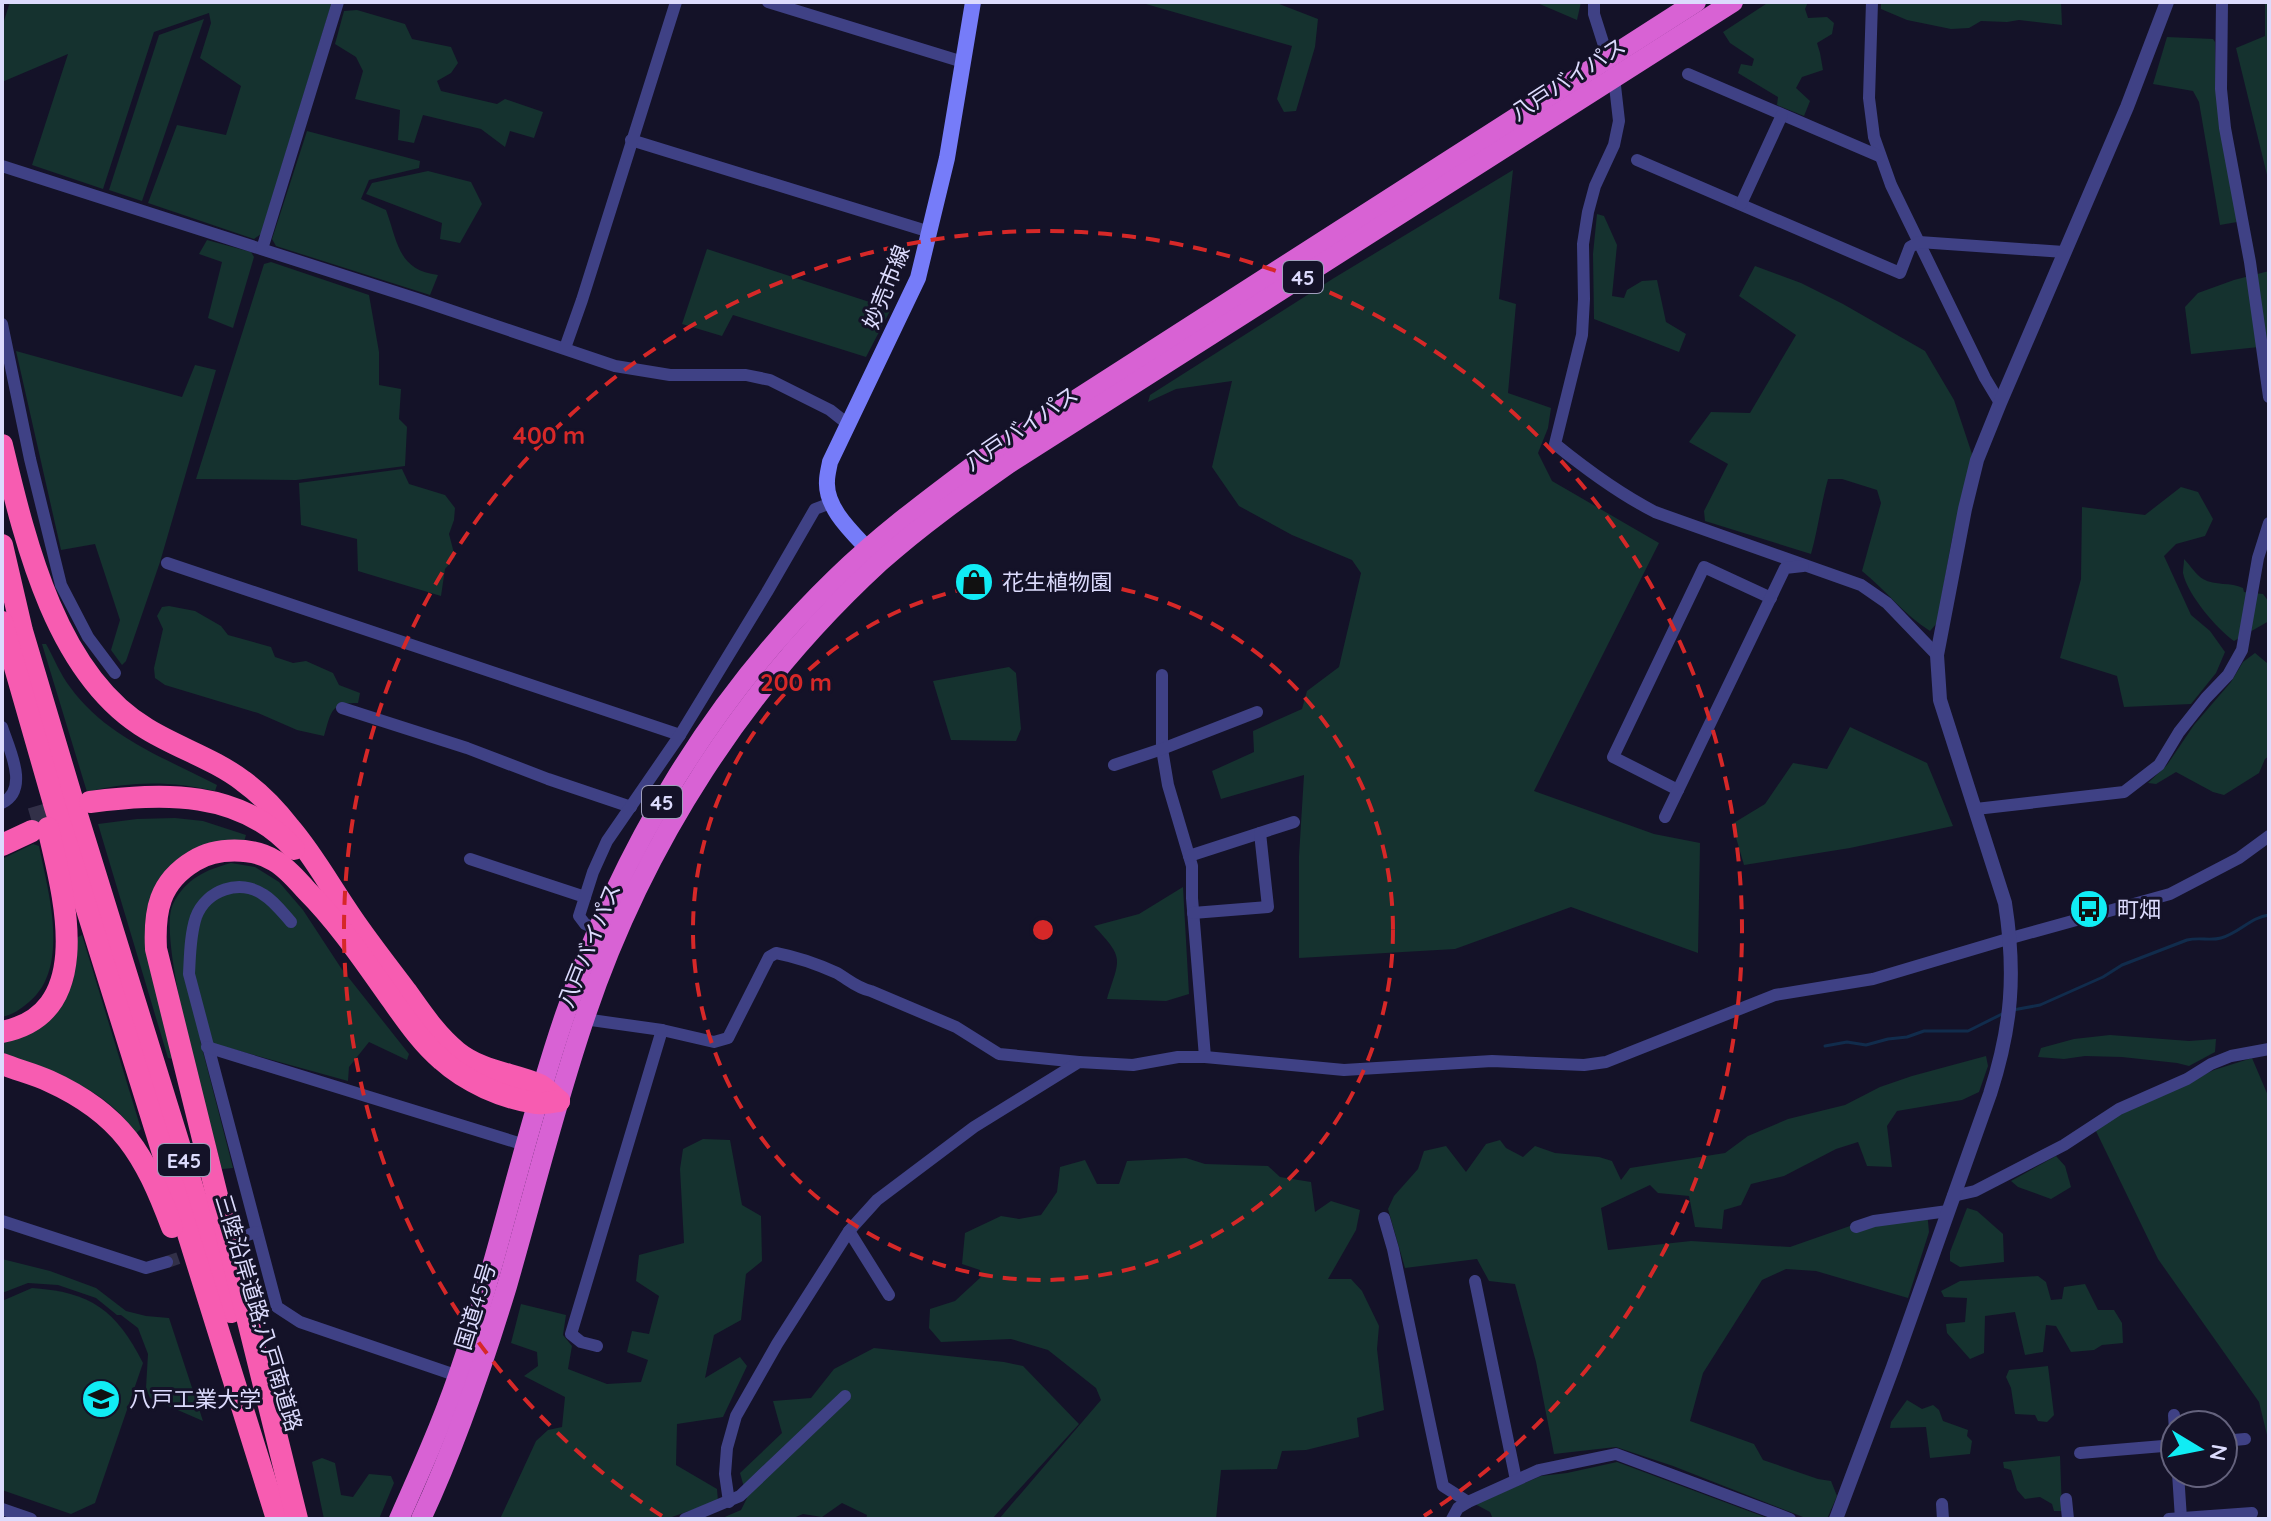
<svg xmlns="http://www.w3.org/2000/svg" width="2271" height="1521" viewBox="0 0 2271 1521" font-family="Quicksand,'Noto Sans JP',sans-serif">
<rect width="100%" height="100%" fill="#141228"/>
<g fill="#15322f">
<path d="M10,2H332L261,234L254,239L148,203L177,125L226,135L241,86L200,58L211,23L209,13L154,32L103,189L32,165L68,54L2,82V27Z"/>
<path d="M1139,2H1274L1318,19L1315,47L1296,111L1284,112L1277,99L1292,46Z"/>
<path d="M1535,2H1581L1577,20Z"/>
<path d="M1769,2H1808L1805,9L1808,18L1827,17L1834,23L1832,34L1817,43L1820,53L1823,70L1802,77L1796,88L1810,101L1804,116L1777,105L1778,97L1738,73L1741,64L1752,66L1754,59L1730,43L1723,32Z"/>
<path d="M1881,2H2061L2062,25L2019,20L2007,22L1981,21L1969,28L1951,29L1907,20L1881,9Z"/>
<path d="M2265,2H2269V183L2236,48L2265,36Z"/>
<path d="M357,10L405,24L412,39L451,47L458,63L451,73L437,81L441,91L497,104L505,99L543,112L534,138L510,131L505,147L481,129L423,115L414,143L398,140L400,110L355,99L363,71L356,57L335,44L344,11Z"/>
<path d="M204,19L142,201L109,190L159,35Z"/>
<path d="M2167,37L2213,39L2215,42L2216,90L2237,222L2220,225L2199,102L2193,91L2153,84Z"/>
<path d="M307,131L420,161L419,168L369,180L361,199L386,210C398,243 398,270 438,275L430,295L276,246L272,239Z"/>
<path d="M1513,170L1499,299L1516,304L1508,393L1551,408L1548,428L1538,453L1552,481L1659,543L1534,791L1654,834L1700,843L1698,953L1571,907L1455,949L1299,958V856L1304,775L1221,799L1212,771L1254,752L1253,731L1302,709L1307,691L1339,667L1361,573L1352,560L1292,535L1239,506L1212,467L1232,381L1176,389L1148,402L1150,395L1334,278Z"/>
<path d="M428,171L471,182L482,204L460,243L440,239L442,223L366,194L372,183Z"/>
<path d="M1597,214L1604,216L1617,245L1612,296L1624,298L1627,290L1642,281L1657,280L1666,322L1686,334L1679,352L1594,319L1593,254Z"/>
<path d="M207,240L251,252L254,257L233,328L208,318L222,262L199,254Z"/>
<path d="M707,249L891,309L866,357L733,315L722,336L682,324Z"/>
<path d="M271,262L369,295L379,352V385L401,389L399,419L407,427L405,466L296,480L196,479L264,264Z"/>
<path d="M1755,266L1801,283L1843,304L1925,351L1954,400L1972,454L1951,544L1937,623L1930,631C1904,615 1886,590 1862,571L1881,503L1877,490L1842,479H1828C1821,504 1818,529 1811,554L1705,521L1704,511L1728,464L1689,442L1711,412L1750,413L1796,335L1739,296Z"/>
<path d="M2269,271V346L2191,354L2185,307L2198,293L2234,280Z"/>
<path d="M16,351L182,397L195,365L216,370L160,562L126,661L122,665L111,650L120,620L95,544L61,550Z"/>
<path d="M402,469L409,484L445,495L455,508L454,520L449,534L455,557L445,569L441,596L358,571L357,539L301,525L299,483Z"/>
<path d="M2181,487L2198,492L2213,519L2205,536L2176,544L2164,556L2191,615L2210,631L2225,652L2216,673L2191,704L2124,707L2117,676L2060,658L2081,579L2082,507L2145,515Z"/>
<path d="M2184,559C2190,565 2196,575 2203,579C2215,586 2231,582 2243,588L2244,592L2263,594L2269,602V621L2234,641C2217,629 2187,594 2183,573C2183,568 2184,564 2184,559Z"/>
<path d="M169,606L195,611L221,626L228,635L271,647L275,657L293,663L306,661L333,673L339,685L360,693L358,703C330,702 331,713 324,736L297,730L258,713L165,685L155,678L154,668L163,629L157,616L162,607Z"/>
<path d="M42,644H46C54,658 60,674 70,687C106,737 165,758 217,785L215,791C170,781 132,781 87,792Z"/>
<path d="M2255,653L2267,663L2269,673V756L2265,759L2259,773L2224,795L2213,792L2176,772L2156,784L2148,783L2167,765L2194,725L2231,682L2243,662Z"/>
<path d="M1009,667L1016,673L1021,729L1016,741L951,740L933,681Z"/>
<path d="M1850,727L1927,763L1953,826L1850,848L1744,865L1732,824L1765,804L1793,763L1827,769Z"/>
<path d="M175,818L203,821L246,835L244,842L180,858L159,879L147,909L145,939L173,1059L168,1058L98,824L137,819Z"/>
<path d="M33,844L39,846C48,891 71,968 29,1002C21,1009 12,1015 2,1017V859Z"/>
<path d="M231,863L255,867L279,882L303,910L341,968L409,1054L407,1060L369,1042L349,1067L348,1081L200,1040L233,1168L222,1169C210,1123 156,938 173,904C186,878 206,870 231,863Z"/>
<path d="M1183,887L1189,994L1166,1001L1107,999C1120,958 1125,959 1094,926L1139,914Z"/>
<path d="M82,935L141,1129L136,1133C129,1125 123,1116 115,1109C85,1081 40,1068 2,1054V1039L56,1012L73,982L76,938Z"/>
<path d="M2110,1035L2189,1041L2216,1039L2215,1052L2189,1066L2177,1063L2122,1057L2085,1056L2064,1059L2038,1057L2041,1048L2074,1039Z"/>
<path d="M1986,1056L1988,1066L1979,1092L1962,1100L1897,1111L1887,1126L1892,1167L1867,1166L1858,1142L1836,1149L1784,1176L1751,1184L1741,1205L1724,1210L1722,1229L1695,1227L1689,1196L1658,1193L1650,1185L1601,1208L1608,1250L1691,1241L1790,1247L1870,1219L1927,1211L1929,1232L1908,1298L1816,1271L1786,1269L1762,1280L1703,1373L1690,1421L1754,1444L1763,1460L1818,1479L1831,1481L1837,1496L1827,1519L1803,1517L1673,1466L1616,1447L1554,1454L1536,1362L1515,1284L1489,1281L1477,1259L1405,1268L1388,1209L1394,1196L1418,1169L1424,1151L1446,1146L1466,1172L1486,1144L1500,1140L1506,1148L1523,1157L1535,1146L1555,1153L1599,1157L1612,1161L1621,1180L1630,1168L1725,1153L1748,1136L1788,1119L1845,1105L1880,1087L1912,1076Z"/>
<path d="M2252,1058L2269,1098V1443L2259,1402L2158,1259L2094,1127L2214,1070Z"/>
<path d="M703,1139L730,1140L742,1205L761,1216L762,1261L746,1274L741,1320L714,1335L705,1378L740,1357L747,1366L723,1417L677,1424L676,1465L717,1489L718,1501L666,1519H500L536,1441L548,1430L562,1427L565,1397L524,1376L538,1366L537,1352L511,1343L521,1304L566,1315L563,1335L572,1346L568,1369L607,1384L641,1382L648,1360L627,1352L632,1331L649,1334L659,1296L636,1281L639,1255L684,1243L680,1169L683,1149Z"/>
<path d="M2056,1156L2065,1166L2071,1187L2051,1199L2018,1187L2011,1181Z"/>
<path d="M1186,1158L1205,1164L1268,1166L1280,1177L1311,1182L1315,1212L1331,1201L1360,1210L1356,1230L1328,1279H1351L1362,1291L1379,1326L1377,1349L1384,1410L1357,1418L1359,1437L1306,1450L1282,1451L1277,1469L1221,1470L1216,1519H999L1101,1400L1096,1388L1048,1350L1011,1339L941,1342L929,1328L930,1309L955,1301L981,1277L980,1270L962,1264L965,1233L1001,1216L1019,1219L1041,1215L1057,1192L1060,1167L1085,1160L1097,1184H1119L1127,1161Z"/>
<path d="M1967,1208L1977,1211L2003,1234L2004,1262L1960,1267L1950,1261V1252Z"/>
<path d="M2,1259L50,1271L96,1288L126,1311L146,1316L169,1318L203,1421L150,1398L146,1388L148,1354L138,1328L121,1315H117L96,1298L58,1285L28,1283L2,1293Z"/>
<path d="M2038,1276L2046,1282L2051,1300L2062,1299L2064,1287L2085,1284L2098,1310H2114L2122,1323L2123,1343L2102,1345L2094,1350L2071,1352L2056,1326L2046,1325L2043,1352L2025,1355L2015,1312L1985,1316L1984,1353L1970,1359L1947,1333L1946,1324L1965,1322L1967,1298L1944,1297L1941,1291L1960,1281Z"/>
<path d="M32,1288C91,1292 116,1310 143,1363L95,1503L71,1514L2,1490V1301Z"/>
<path d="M874,1348L1004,1362L1023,1366L1079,1424L992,1519H866L867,1515L842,1503L822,1517L803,1514L791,1519H720L741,1510L747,1498L740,1473L782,1433L773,1401L811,1398L834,1369Z"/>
<path d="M2048,1366L2054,1415L2047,1422L2038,1421L2035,1415L2015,1414L2011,1388L2006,1377L2009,1370Z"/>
<path d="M1907,1400L1922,1409L1933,1405L1939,1410L1943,1421L1968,1430L1967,1436L1972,1441L1970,1454L1930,1458L1926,1427L1890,1428L1891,1422Z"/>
<path d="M2060,1456L2062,1511H2054L2052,1504L2040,1497L2025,1499L2017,1490L2011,1470L2004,1468L2003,1462Z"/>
<path d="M322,1458L335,1463L341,1495L353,1497L369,1474L391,1476L394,1483L379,1519H324L312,1462Z"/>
<path d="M1617,1462L1770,1519H1493L1490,1512L1475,1504L1541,1476L1567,1473Z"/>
</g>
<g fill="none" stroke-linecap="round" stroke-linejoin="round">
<g stroke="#112c4c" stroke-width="3">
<path d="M2013,1010L2040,1005L2103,977L2122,965L2187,940C2199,937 2210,941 2221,938C2239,933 2251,917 2269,915"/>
<path d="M1825,1046L1847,1042L1866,1045L1888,1039L1907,1037L1924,1031H1968L2002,1014"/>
</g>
<path stroke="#323048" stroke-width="12" stroke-dasharray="12 6" stroke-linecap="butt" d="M167,1262L196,1252"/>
<path stroke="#323048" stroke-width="22" stroke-dasharray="22 11" stroke-linecap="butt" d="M31,819L72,807"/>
<g stroke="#3f4185" stroke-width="12">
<path d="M768,2L963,62"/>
<path d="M1594,2V14L1614,77L1619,121L1614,145L1595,186L1588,212L1583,244L1584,299L1582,335L1555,444C1587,470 1618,493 1655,512L1861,585L1887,603L1937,655"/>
<path d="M1872,2L1869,98L1874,137L1891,185L1985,378L2000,403"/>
<path d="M2222,2L2221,89L2225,128L2250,262L2269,397"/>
<path d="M1688,74L1879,156"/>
<path d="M631,140L930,232"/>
<path d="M1637,160L1900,273L1910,247L1919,242L2064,252"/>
<path d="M2,166L417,299L615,366L670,375H746L770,380L830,410L849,425"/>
<path d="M1741,204L1782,115"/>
<path d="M262,249L338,2"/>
<path d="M2,324L30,459L61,585L88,637L115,673"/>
<path d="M565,348L582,300L676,2"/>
<path d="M167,563L680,735"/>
<path d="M1162,675V749L1168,785L1192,866V898L1205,1057"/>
<path d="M342,708L467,748L548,779L631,807"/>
<path d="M2,727C9,749 30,789 2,803"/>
<path d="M1114,765L1162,749L1257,712"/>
<path d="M1678,790L1613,757L1704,567L1771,598"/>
<path d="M1976,809L2124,792L2159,765L2179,732L2206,698L2228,675L2242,650L2258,558L2269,523"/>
<path d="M1665,817L1785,568L1803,566"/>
<path d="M1189,856L1294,822"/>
<path d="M470,859L585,897"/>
<path d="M1193,913L1268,907L1260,833"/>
<path d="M291,922C283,913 274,901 264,895C240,878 206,890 196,917C190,935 190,956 189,974L277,1307L300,1322L458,1376"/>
<path d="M597,929L585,924L579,916L593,872L607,841L680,735L767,592L815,509L831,503"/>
<path d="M584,1019L662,1030L714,1042L728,1038L769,957L776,953C797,957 817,964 837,973C849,980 857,988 871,991L956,1027L999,1054L1079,1062"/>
<path d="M207,1047L525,1145"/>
<path d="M1953,1196L1975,1191L2064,1145L2119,1109L2187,1079L2211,1064L2231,1056L2269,1049"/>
<path d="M1384,1218L1393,1249L1443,1486L1468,1502"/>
<path d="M2,1221L146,1268L167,1262"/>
<path d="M1856,1227L1874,1221L1948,1211"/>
<path d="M849,1231L889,1295"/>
<path d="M241,1237L257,1232"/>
<path d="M1475,1281L1516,1480"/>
<path d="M597,1346L581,1342L571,1334L662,1030"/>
<path d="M2174,1415L2175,1430"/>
<path d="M2223,1441L2245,1439"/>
<path d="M2080,1453L2175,1445"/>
<path d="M2178,1473L2181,1519"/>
<path d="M2066,1499L2068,1519"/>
<path d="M729,1502L725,1474L727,1448L736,1416L777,1344L849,1231L877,1200L974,1127L1079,1062L1133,1065L1178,1057H1205L1344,1070L1492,1061L1584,1065L1606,1062L1775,995L1873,979L2011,938L2170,894L2239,858L2269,836"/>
<path d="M1942,1504L1943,1519"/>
<path d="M2,1509L31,1519"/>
<path d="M685,1519L740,1496L845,1396"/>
<path d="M1452,1519L1458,1508L1468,1502L1539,1470L1616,1454L1790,1519"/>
<path d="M2169,1519L2252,1513"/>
</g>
<path stroke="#3f4185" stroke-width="14" d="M1836,1519L1893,1367L1990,1094C2012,1026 2016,973 2005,903L1940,700L1937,655L1965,509L1977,460L2000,403L2127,107L2167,2"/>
<path stroke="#767cf9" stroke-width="16" d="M876,558C858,537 825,511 827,481C827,475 829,468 830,462L918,278L947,158L973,2"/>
<g stroke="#d862d4" stroke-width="20">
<path d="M399,1519C420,1472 441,1425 458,1376C499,1258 524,1134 565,1015C621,851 711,699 836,578C879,536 926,501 974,465L1696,2"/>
<path d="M421,1519C456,1444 483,1365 507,1286C533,1196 555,1105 585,1017C643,844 745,686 880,562C920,526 964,495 1008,464L1733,2"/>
</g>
<g stroke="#f75cb1" stroke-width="22">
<path d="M2,445C25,541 56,675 147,729C178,748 214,759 243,781C261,794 277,811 290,828C314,856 331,888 352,918C369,943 388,967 406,991C421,1012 436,1035 457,1052C482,1072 512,1073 540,1085C547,1089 553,1096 559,1101"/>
<path d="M2,545L22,631L73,802L231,1312"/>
<path d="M2,622L55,807L277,1519"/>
<path d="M90,802C163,793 240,789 294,849"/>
<path d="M2,845L32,831"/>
<path d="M2,1032C98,1013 63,893 48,828"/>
<path d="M2,1064C17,1070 34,1074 49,1081C122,1114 145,1155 172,1227"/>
<path d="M297,1519L156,949C154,911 159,882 194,861C216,847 253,847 275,861C287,868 297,880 306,890C339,923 365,962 392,1000C407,1021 422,1043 442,1060C466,1082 503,1098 535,1103C542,1104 551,1102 559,1101"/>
</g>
</g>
<g fill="none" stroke="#d62828" stroke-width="4" stroke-dasharray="14 10">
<circle cx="1043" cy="930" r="350"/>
<path d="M662 1516A699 699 0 1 1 1424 1516"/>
</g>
<defs>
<symbol id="shop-disc" viewBox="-11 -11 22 22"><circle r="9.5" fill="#10ecf4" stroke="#141228"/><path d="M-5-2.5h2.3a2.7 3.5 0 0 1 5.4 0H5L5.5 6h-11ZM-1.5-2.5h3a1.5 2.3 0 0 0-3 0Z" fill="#111"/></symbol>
<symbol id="bus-disc" viewBox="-11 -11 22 22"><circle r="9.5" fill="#10ecf4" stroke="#141228"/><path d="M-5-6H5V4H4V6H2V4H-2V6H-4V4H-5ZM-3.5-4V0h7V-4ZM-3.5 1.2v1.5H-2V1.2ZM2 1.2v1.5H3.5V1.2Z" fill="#111"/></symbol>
<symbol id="university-disc" viewBox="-11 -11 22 22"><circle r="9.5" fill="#10ecf4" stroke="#141228"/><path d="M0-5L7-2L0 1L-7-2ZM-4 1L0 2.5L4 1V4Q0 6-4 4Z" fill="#111"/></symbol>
</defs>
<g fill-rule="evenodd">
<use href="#shop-disc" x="952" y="560" width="44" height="44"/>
<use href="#bus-disc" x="2067" y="887" width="44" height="44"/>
<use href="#university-disc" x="79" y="1377" width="44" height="44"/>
</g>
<g text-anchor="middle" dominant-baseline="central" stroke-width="6" stroke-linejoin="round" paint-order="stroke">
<g fill="#141228" stroke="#a09fbd" stroke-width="2">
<rect x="1283" y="261" width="40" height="32" rx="6"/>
<rect x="642" y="786" width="40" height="32" rx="6"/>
<rect x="158" y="1144" width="52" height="32" rx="6"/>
</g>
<g font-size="20" font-weight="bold" fill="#dcdbfd">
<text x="1303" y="277">45</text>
<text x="662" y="802">45</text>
<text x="184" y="1160">E45</text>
</g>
<g font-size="22" fill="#dcdbfd" stroke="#141228">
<text transform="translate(1568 79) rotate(-33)">八戸バイパス</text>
<text transform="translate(886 287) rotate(-68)">妙売市線</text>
<text transform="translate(1021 428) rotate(-34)">八戸バイパス</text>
<text transform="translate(589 945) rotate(-68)">八戸バイパス</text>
<text transform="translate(475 1306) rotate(-73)">国道45号</text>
<text transform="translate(259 1313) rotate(73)">三陸沿岸道路;八戸南道路</text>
</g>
<g font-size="22" fill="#dcdbfd" stroke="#141228" text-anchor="start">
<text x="1002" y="582">花生植物園</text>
<text x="2117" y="909">町畑</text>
<text x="129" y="1399">八戸工業大学</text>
</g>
</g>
<circle cx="1043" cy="930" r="12" fill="#d62828" stroke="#141228" stroke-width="4"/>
<g font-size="24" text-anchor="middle" font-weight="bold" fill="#d62828" stroke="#141228" stroke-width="6" stroke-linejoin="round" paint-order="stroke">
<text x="549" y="444">400 m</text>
<text x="796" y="691">200 m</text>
</g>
<rect width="2271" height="1521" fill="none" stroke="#dcdbfd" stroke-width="8"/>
<g transform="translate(2199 1449) rotate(100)"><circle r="38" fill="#141228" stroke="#64627d" stroke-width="2"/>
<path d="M0-6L14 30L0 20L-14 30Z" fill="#10ecf4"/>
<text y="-12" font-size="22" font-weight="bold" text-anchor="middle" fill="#dcdbfd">N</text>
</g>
</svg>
